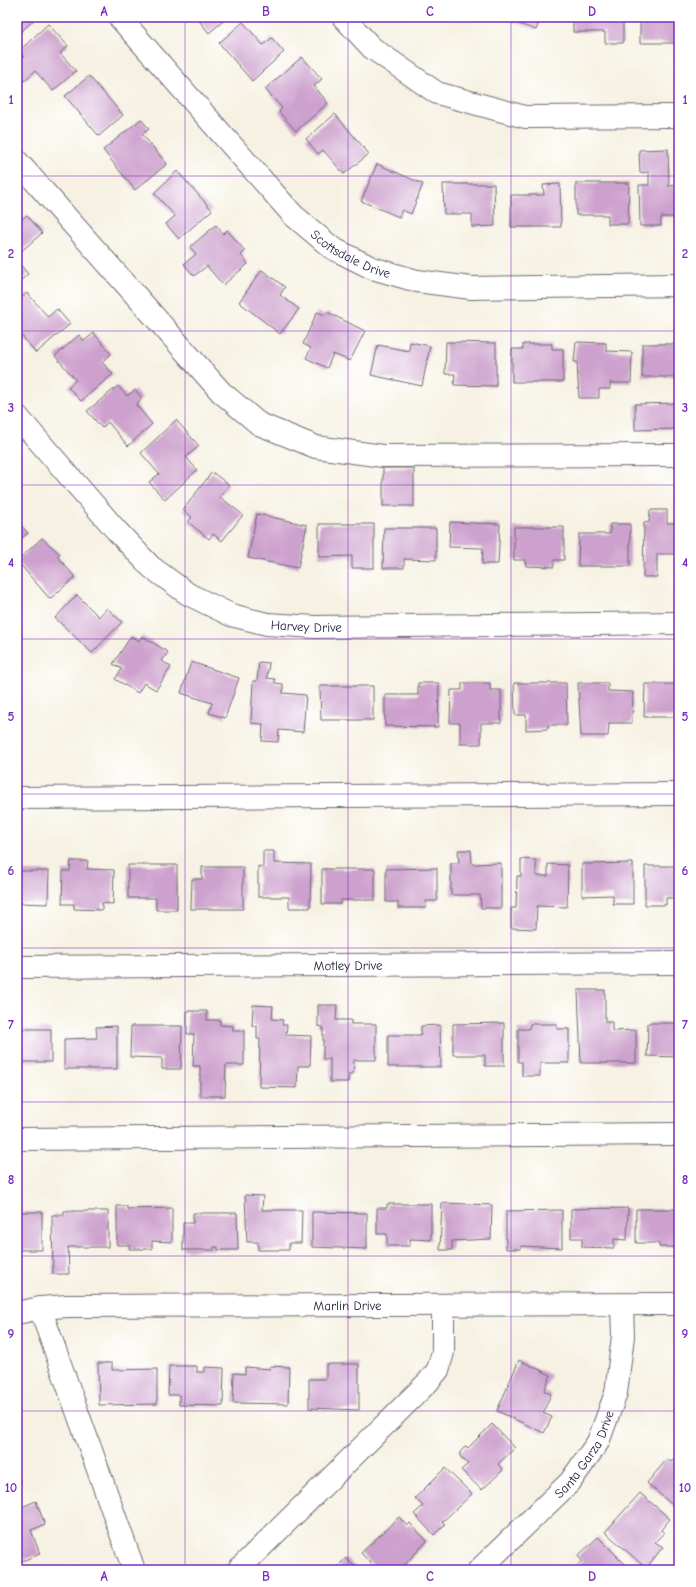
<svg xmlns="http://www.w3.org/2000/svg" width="696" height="1587" viewBox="0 0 696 1587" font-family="'Comic Neue',sans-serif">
<rect width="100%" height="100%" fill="#fff"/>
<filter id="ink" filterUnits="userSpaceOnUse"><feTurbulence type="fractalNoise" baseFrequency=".025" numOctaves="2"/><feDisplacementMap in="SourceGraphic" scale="8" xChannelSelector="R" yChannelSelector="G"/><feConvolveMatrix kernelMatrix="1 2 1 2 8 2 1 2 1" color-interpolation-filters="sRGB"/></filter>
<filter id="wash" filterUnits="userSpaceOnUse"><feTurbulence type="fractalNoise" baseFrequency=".012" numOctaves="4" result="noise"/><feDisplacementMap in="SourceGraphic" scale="16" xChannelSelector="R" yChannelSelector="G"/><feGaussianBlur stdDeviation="0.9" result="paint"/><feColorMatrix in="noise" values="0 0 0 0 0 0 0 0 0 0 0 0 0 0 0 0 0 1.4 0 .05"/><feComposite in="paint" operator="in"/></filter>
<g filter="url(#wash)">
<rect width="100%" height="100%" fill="#f6f1e2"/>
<g id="blocks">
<g fill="#cda1cd">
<path d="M17,17H33L35,19L17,35Z"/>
<path d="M196,17H228L209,33Z"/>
<path d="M499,17H541L536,30Z"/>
<path d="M573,17H623V43H605V32H573Z"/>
<rect x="640" y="17" width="39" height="26"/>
<path d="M243,22L263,45L272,38L284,52L252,81L219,43Z"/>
<path d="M48,24L68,46L60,53L76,71L53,91L35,71L24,81L17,73V62L24,57L19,51Z"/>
<path d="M302,57L322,79L314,86L328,103L296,131L279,112L282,108L265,89Z"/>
<path d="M89,76L123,115L99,136L65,96Z"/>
<path d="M335,114L369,154L344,174L323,150L318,154L306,139Z"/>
<path d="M141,119L149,129L142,134L167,164L135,190L103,150Z"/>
<path d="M668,149L669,186L679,185V217H661V226H640L639,185H649V172L640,173L639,150Z"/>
<path d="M377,164L423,184L411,214L402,210L399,217L361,201Z"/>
<path d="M177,171L212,210L179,239L166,224L175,216L154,193Z"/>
<path d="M576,183H629L628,224H608V215H576Z"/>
<path d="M443,184H494L495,226L472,227V214H444Z"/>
<path d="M560,184L561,227H511V195H544L543,185Z"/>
<path d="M27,215L42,233L17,255V224Z"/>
<path d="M216,225L223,234L227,230L245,251L241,255L248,264L223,285L207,266L194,276L184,264L196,254L190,247Z"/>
<path d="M17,261L28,274L17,284Z"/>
<path d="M262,270L285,287L280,295L299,309L280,334L239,302Z"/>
<path d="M27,293L48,317L57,309L70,324L36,353L17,330V302Z"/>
<path d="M317,312L325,315L327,312L365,331L350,361L333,354L327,368L306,358L311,348L303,344Z"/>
<path d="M94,333L111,354L102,362L113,374L81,401L68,387L76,380L55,356L79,335L84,341Z"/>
<path d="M410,342L430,346L422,386L371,375L378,345L409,351Z"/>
<path d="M446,342L496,343V386L454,385L455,374H445Z"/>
<path d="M576,342L606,343V351L632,352L631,383H610V389H599V398H579L577,362H574Z"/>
<path d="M523,344H552V349H563V382H512V349H523Z"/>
<rect x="642" y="344" width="37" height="33"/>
<path d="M118,386L127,396L135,390L142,398L136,405L152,424L128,446L108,422L102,428L87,411Z"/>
<path d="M679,403V429L635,430V404Z"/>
<path d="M176,420L199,446L186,457L197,470L165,500L149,482L159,474L141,453Z"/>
<rect x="383" y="468" width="31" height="38"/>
<path d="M212,472L229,485L220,497L243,515L222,541L213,534L209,539L188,522L192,517L183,510Z"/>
<path d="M650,510H667V523H679V565H676L677,554H657V577H643L644,522L649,523Z"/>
<path d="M257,514L307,525L298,568L248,558Z"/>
<path d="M17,521L28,533L17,542Z"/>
<path d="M450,522L500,524L498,564H482L483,548L449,547Z"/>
<path d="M319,524H374V568H352V556L319,557Z"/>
<path d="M610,524H630V566H578L579,534H610Z"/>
<path d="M514,527H564V560H554V567L526,566L525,560H514Z"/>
<path d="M384,528H436V560L404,559V568H383Z"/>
<path d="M42,538L60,554L57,556L75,577L50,599L17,561Z"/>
<path d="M77,595L99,617L107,608L122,622L92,653L55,618Z"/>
<path d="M131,636L139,641L142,636L168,652L162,661L171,667L156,690L144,683L138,693L115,679L122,669L113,664Z"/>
<path d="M191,662L239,678L225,718L209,713L212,703L181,693Z"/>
<path d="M259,662L269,663L267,678L275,679V683L283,684V693L306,695L303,732L279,730L278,742L262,741L263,724L251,723L253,681H257Z"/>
<path d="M418,683H439L438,727L385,726V695H418Z"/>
<path d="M462,683H490V690H501V723H481V744H460V723H450L451,690H462Z"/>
<path d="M514,683H566L567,725H548V729L526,730V715H515Z"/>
<path d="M578,683H608V691L633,692L632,723H609L608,736H581Z"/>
<path d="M645,684H679V717H644Z"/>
<path d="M320,686H373V720H321Z"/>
<path d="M458,850H471L472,864L501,863V908H481L480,895H451V863H459Z"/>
<path d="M263,851H274V863L311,864L310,908H289V897H258V866L263,867Z"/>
<path d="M521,859L536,860V876H548V864L568,865L567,907L537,906L536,929L511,928V908H516L517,876H521Z"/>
<path d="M71,861H88L87,869L114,870L113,904L102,903V910L74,909V904H62L63,871H70Z"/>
<path d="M633,863V904H613V895L582,896V864Z"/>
<path d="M128,865H177V910H156V898H128Z"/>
<path d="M645,866H679V898H666V905H645Z"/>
<path d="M202,867H243V909H191L192,879H202Z"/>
<path d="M437,868V901H426V908H398V902H386V869Z"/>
<path d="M322,869H375V900H341V904H322Z"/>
<path d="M17,871H49L48,904L17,903Z"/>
<path d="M578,990H605V1022H612V1031L636,1030V1063H581Z"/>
<path d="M253,1005L273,1006L272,1019L283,1020L282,1025H287L286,1035L311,1036L310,1066H298L297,1088L259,1087L260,1039H257V1026H252Z"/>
<path d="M318,1005H337L336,1020H351V1024H376V1060H354L353,1074H349L348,1082H330V1059H323V1027L318,1026Z"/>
<path d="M187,1011H207V1020H220V1025L233,1026V1031H244V1065H226L225,1096H200V1066H193L194,1034H187Z"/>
<path d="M504,1023V1066H485V1055H453V1024Z"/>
<path d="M648,1023H679V1057L647,1056Z"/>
<path d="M530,1024H557V1029H569V1063H540V1076H522V1062H518V1029H529Z"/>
<path d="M440,1025L441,1067H388V1035H421V1026Z"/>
<path d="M117,1026V1069H64V1039L97,1038L96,1027Z"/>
<path d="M131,1026H182L181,1069H162V1058L130,1057Z"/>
<path d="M17,1029H51V1062H21L20,1074H17Z"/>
<path d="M245,1195L263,1196L262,1210H302L301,1243H289V1250H258V1242H247Z"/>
<path d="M17,1203H21V1212H42V1250H17Z"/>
<path d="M442,1203L492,1205L491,1239L452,1241V1250H440Z"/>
<path d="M387,1204H431V1240L410,1239V1246H387V1234H377V1208H387Z"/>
<path d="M117,1206H127V1209L172,1208V1242L152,1241V1249H129L130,1245H117Z"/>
<path d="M628,1208L627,1240L614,1239V1248L582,1247V1238H571V1209Z"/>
<path d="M636,1209H679V1247H659V1243H636Z"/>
<path d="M562,1210V1248L521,1246V1249H506V1211Z"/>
<path d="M64,1211H108V1247H68L69,1274H53L52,1215H64Z"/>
<path d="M312,1212L367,1213V1249L312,1247Z"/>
<path d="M193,1213H237L238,1250H218V1247H214V1250H183V1223H193Z"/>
<path d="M519,1360L551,1375L544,1391L551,1394L543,1413L552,1417L544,1433L497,1411Z"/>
<path d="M98,1363H112V1370L157,1369V1404L99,1405Z"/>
<path d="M326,1364H359V1410L309,1408V1379H326Z"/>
<path d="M169,1366H197V1372H205V1367L224,1368L223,1406L179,1405V1395H168Z"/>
<path d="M270,1366L289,1367L288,1404L233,1403L234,1373L245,1374V1367L270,1369Z"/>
<path d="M492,1424L515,1448L498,1464L503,1470L482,1490L461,1470L468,1464L460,1456V1452L466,1446L468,1448Z"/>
<path d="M679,1453V1509L678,1510L647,1483L667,1459L671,1462Z"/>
<path d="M445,1468L472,1494L442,1522L445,1524L434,1535L414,1514L423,1506L415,1498Z"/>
<path d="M17,1472L21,1483L17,1484Z"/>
<path d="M640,1493L670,1519L661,1530L664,1533L655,1542L663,1547L646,1568L605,1532Z"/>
<path d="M36,1501L45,1525L31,1530L40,1554L17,1563V1509Z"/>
<path d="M399,1517L407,1526L410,1523L427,1541L400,1570H377L361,1553Z"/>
<path d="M598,1537L629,1568L627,1570H572L582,1561L578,1556Z"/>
<path d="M346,1558L358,1570H334Z"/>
</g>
</g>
</g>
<g filter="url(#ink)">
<use href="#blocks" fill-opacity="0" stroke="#6c6a75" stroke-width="1"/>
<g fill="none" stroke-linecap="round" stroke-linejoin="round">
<defs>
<g id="minor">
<path id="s1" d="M119,17L293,215L332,248L372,268L417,281L471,288L679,285"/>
<path d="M343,17L372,48L437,93L525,117L679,116"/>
<path d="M17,161L221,392L259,424L316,447L383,456L679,455"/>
<path id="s2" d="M17,416L116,530L151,567L188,594L231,615L267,624L315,627L679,623"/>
<path d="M17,798L679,794"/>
<path id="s3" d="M17,967L679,963"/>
<path d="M17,1139L679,1134"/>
<path d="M40,1308L134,1570"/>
<path id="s4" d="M17,1313L40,1308L67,1306L679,1304"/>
<path d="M238,1570L428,1382L438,1370L443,1352V1305"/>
<path id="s5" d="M479,1570L570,1482L598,1442L616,1393L623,1336L622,1305"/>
</g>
</defs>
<use href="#minor" stroke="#6c6a75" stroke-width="24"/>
<use href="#minor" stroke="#fff" stroke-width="22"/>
</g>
</g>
<path fill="none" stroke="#7b2cbf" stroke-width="1" stroke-opacity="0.55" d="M185,17V1570M348,17V1570M511,17V1570M17,176H679M17,331H679M17,485H679M17,639H679M17,794H679M17,948H679M17,1102H679M17,1256H679M17,1411H679"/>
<g text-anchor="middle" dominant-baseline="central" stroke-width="4" stroke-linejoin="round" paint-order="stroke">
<g font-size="13" fill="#22223b" stroke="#fff">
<text stroke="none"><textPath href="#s1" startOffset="334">Scottsdale Drive</textPath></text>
<text stroke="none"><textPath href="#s2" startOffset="372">Harvey Drive</textPath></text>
<text stroke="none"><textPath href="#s3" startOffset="331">Motley Drive</textPath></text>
<text stroke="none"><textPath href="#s4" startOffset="331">Marlin Drive</textPath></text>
<text stroke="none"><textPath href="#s5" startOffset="158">Santa Garza Drive</textPath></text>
</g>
</g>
<rect width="696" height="1587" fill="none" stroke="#fff" stroke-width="44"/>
<rect x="22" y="22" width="652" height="1543" fill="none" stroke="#7b2cbf" stroke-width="1.5"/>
<g font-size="13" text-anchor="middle" font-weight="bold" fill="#7b2cbf">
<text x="104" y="16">A</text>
<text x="266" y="16">B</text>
<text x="430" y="16">C</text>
<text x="592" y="16">D</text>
<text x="11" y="104">1</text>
<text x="685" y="104">1</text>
<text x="11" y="258">2</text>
<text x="685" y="258">2</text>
<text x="11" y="412">3</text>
<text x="685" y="412">3</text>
<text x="11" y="567">4</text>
<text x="685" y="567">4</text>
<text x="11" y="721">5</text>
<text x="685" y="721">5</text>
<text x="11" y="875">6</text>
<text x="685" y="875">6</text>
<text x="11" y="1029">7</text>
<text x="685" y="1029">7</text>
<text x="11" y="1184">8</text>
<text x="685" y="1184">8</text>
<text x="11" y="1338">9</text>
<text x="685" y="1338">9</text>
<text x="11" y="1492">10</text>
<text x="685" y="1492">10</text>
<text x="104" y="1581">A</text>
<text x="266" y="1581">B</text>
<text x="430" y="1581">C</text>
<text x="592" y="1581">D</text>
</g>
</svg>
